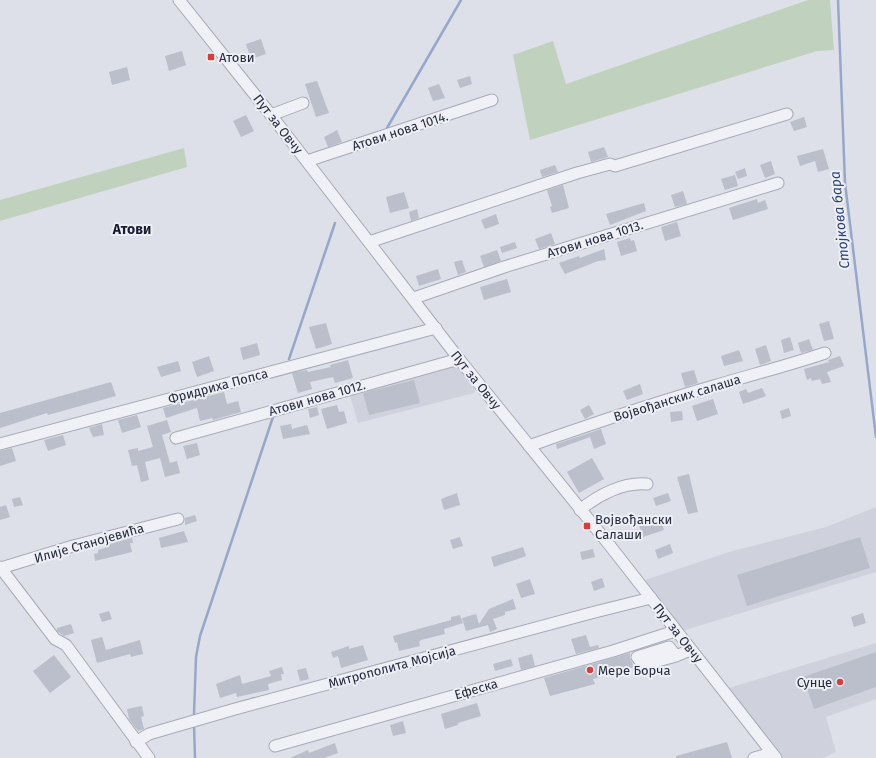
<svg xmlns="http://www.w3.org/2000/svg" width="876" height="758" viewBox="0 0 876 758" font-family="'Fira Sans',sans-serif">
<rect width="100%" height="100%" fill="#dde0e8"/>
<g fill="#cfd2dd">
<path d="M450,356L475,391L474,393L358,423L349,393Z"/>
<path d="M876,507V572L682,631L645,580L729,552L826,527Z"/>
<path d="M876,643V699L826,717L836,752L823,758H784L729,688Z"/>
</g>
<g fill="#c0d2be">
<path d="M808,0H830L834,50L817,51L530,140L513,55L553,41L566,84Z"/>
<path d="M184,148L187,167L0,221V200Z"/>
</g>
<g fill="none" stroke-linecap="round" stroke-linejoin="round">
<g stroke="#97a7c9" stroke-width="2.5">
<path d="M838,0L845,183L876,437"/>
<path d="M387,128L461,0"/>
<path d="M289,359L335,223"/>
<path d="M194,714L196,657L200,636L273,417"/>
<path d="M194,725L195,758"/>
</g>
</g>
<g fill="#bbbecb">
<path d="M261,39L266,54L251,59L246,44Z"/>
<path d="M182,51L186,65L169,71L165,56Z"/>
<path d="M127,67L130,80L112,85L109,72Z"/>
<path d="M470,76L472,84L460,88L457,80Z"/>
<path d="M317,81L329,113L316,117L305,84Z"/>
<path d="M439,84L445,98L433,101L428,88Z"/>
<path d="M246,115L254,131L241,137L233,121Z"/>
<path d="M804,117L807,127L794,131L790,122Z"/>
<path d="M337,130L342,142L328,147L324,137Z"/>
<path d="M604,147L608,157L591,162L588,152Z"/>
<path d="M823,149L829,169L818,172L815,161L800,166L797,156Z"/>
<path d="M771,161L775,174L765,178L760,165Z"/>
<path d="M555,165L558,172L542,177L540,170Z"/>
<path d="M745,168L747,176L738,179L735,172Z"/>
<path d="M735,175L738,186L725,190L721,179Z"/>
<path d="M563,185L569,208L552,213L550,207L552,206L547,190Z"/>
<path d="M683,191L687,204L675,207L671,195Z"/>
<path d="M404,192L409,208L390,213L386,197Z"/>
<path d="M757,199L758,203L765,200L768,209L733,220L729,208Z"/>
<path d="M644,203L646,211L610,225L606,214Z"/>
<path d="M417,209L419,218L411,221L409,212Z"/>
<path d="M496,214L499,224L485,229L481,220Z"/>
<path d="M677,222L681,236L665,241L661,227Z"/>
<path d="M551,233L555,244L539,249L535,239Z"/>
<path d="M630,238L631,241L634,240L637,251L621,256L617,242Z"/>
<path d="M515,242L517,248L502,253L500,247Z"/>
<path d="M604,249L606,260L598,261L565,274L559,263L579,256L580,258Z"/>
<path d="M497,250L501,261L484,267L480,256Z"/>
<path d="M462,260L466,272L458,275L454,262Z"/>
<path d="M438,269L441,279L419,286L416,276Z"/>
<path d="M507,279L511,292L484,300L480,287Z"/>
<path d="M829,321L834,339L824,341L819,324Z"/>
<path d="M326,323L332,344L316,349L309,327Z"/>
<path d="M790,337L794,350L784,353L781,340Z"/>
<path d="M809,339L813,350L801,353L798,343Z"/>
<path d="M257,343L260,355L243,360L240,348Z"/>
<path d="M766,345L771,361L760,365L755,349Z"/>
<path d="M739,350L743,361L724,366L721,356Z"/>
<path d="M209,356L214,371L197,377L192,362Z"/>
<path d="M840,356L844,366L827,372L831,382L822,384L820,379L812,381L811,378L807,380L804,369L829,362L828,360Z"/>
<path d="M348,360L353,378L335,383L333,377L310,382L312,389L298,393L292,373L307,370L308,372L331,367L330,365Z"/>
<path d="M178,361L181,371L161,377L157,367Z"/>
<path d="M694,370L698,383L685,387L681,373Z"/>
<path d="M414,380L420,403L369,415L363,393Z"/>
<path d="M111,382L116,396L48,415L47,413L0,428V413Z"/>
<path d="M640,384L643,394L627,400L623,391Z"/>
<path d="M762,388L766,396L743,404L739,392L746,389L748,393Z"/>
<path d="M224,392L227,404L238,401L241,412L213,420L212,418L200,421L197,408L166,418L163,408Z"/>
<path d="M713,399L718,414L697,421L692,406Z"/>
<path d="M337,405L339,412L344,411L347,423L327,429L321,409Z"/>
<path d="M589,405L594,414L585,419L580,410Z"/>
<path d="M317,407L319,415L310,418L308,409Z"/>
<path d="M789,408L791,416L782,419L780,411Z"/>
<path d="M682,411L683,420L671,422L670,412Z"/>
<path d="M137,415L141,427L122,433L118,420Z"/>
<path d="M167,420L171,432L162,435L170,463L177,461L180,473L165,477L160,458L145,462L149,480L141,482L137,465L132,466L128,450L138,448V451L153,447L147,426Z"/>
<path d="M102,424L104,435L93,437L89,428Z"/>
<path d="M291,424L292,429L307,425L310,434L283,439L280,426Z"/>
<path d="M601,429L606,444L594,449L590,437L557,449L556,444Z"/>
<path d="M63,435L66,445L48,451L44,440Z"/>
<path d="M197,443L200,455L187,459L183,446Z"/>
<path d="M12,448L16,461L0,466V451Z"/>
<path d="M592,458L604,479L579,493L567,472Z"/>
<path d="M689,474L698,512L688,514L677,477Z"/>
<path d="M457,493L460,505L444,510L441,499Z"/>
<path d="M668,493L671,501L656,506L653,498Z"/>
<path d="M20,497L23,505L14,507L12,499Z"/>
<path d="M6,505L10,517L0,520V507Z"/>
<path d="M195,515L197,521L185,525V518Z"/>
<path d="M660,518L664,530L643,537L639,525Z"/>
<path d="M184,531L188,542L161,548L159,538Z"/>
<path d="M460,537L463,546L453,549L450,540Z"/>
<path d="M860,537L870,568L747,606L737,575Z"/>
<path d="M132,538L133,543H130L132,552L95,561L94,554L98,553V550L105,548V545Z"/>
<path d="M670,544L673,553L658,559L655,550Z"/>
<path d="M523,547L526,556L494,567L491,557Z"/>
<path d="M593,549L595,557L582,560L580,552Z"/>
<path d="M602,578L605,587L594,591L591,582Z"/>
<path d="M530,579L535,594L521,598L516,584Z"/>
<path d="M513,599L516,609L505,612V615L493,619L497,629L490,632L488,625L466,631L462,618L476,614L479,624L489,609Z"/>
<path d="M109,611L112,619L102,622L99,614Z"/>
<path d="M863,613L866,623L854,627L851,617Z"/>
<path d="M460,615L463,623L444,629L445,634L421,640L419,642L420,646L399,651L397,642L395,643L393,636L451,620V617Z"/>
<path d="M71,624L74,633L64,636L57,631V628Z"/>
<path d="M586,635L590,647L598,645L599,648L576,654L571,639Z"/>
<path d="M102,637L106,650L140,640L143,654L131,657L130,654L97,663L91,640Z"/>
<path d="M363,645L368,660L341,668L338,656L333,658L331,652L349,646V649Z"/>
<path d="M876,652V687L814,709L803,677Z"/>
<path d="M630,653V658L634,667L593,679L595,684L550,696L544,678Z"/>
<path d="M532,654L535,666L521,670L518,658Z"/>
<path d="M54,655L71,677L50,693L33,671Z"/>
<path d="M511,659L513,666L495,671L493,664Z"/>
<path d="M282,667L284,674H281L282,680L268,684L269,690L237,697L236,693L220,698L216,684L240,675L242,684L271,676L269,671Z"/>
<path d="M306,668L309,679L300,681L297,670Z"/>
<path d="M477,703L481,716L458,723V725L445,729L441,714Z"/>
<path d="M142,706L144,716L141,717L144,729L138,731L129,719L127,709Z"/>
<path d="M403,721L406,733L393,736L390,725Z"/>
<path d="M727,742L732,758H676V756Z"/>
<path d="M335,743L338,753L324,758H290L308,750L309,753Z"/>
</g>
<g fill="none" stroke-linecap="round" stroke-linejoin="round">
<defs>
<g id="minor">
<path d="M179,0L271,115L459,359L611,547L776,758"/>
<path d="M271,115L303,103"/>
<path d="M307,161L492,100"/>
<path d="M369,242L577,173L610,164L615,166L787,114"/>
<path d="M414,298L504,267L778,183"/>
<path d="M176,438L459,359"/>
<path d="M0,444L436,328"/>
<path d="M529,446C591,424 654,403 717,385C754,374 790,365 825,353"/>
<path d="M580,510C598,495 623,482 647,484"/>
<path d="M0,567L55,639L66,645L149,758"/>
<path d="M1,568L73,546L178,519"/>
<path d="M676,656L669,647L637,657L643,665L676,656L690,650"/>
<path d="M136,742L149,734L235,709L591,613L651,598"/>
<path d="M275,746L613,651L675,631"/>
<path d="M754,758L772,753"/>
</g>
</defs>
<use href="#minor" stroke="#a6aab5" stroke-width="13"/>
<use href="#minor" stroke="#f0f1f6" stroke-width="11"/>
</g>
<g fill="#d2403d" stroke="#edeff5" stroke-width="1.5">
<rect x="207" y="53" width="8" height="8" rx="2"/>
<rect x="583" y="522" width="8" height="8" rx="2"/>
<circle cx="590" cy="670" r="4"/>
<circle cx="840" cy="682" r="4"/>
</g>
<g text-anchor="middle" dominant-baseline="central" stroke-width="4" stroke-linejoin="round" paint-order="stroke">
<g font-size="13" fill="#262b3f" stroke="#edeff5" text-anchor="start">
<text x="219" y="57">Атови</text>
<text x="595" y="519">Војвођански<tspan x="595" dy="15">Салаши</tspan></text>
<text x="598" y="670">Мере Борча</text>
<text x="832" y="682" text-anchor="end">Сунце</text>
</g>
<g font-size="13" fill="#262b3f" stroke="#edeff5">
<text transform="translate(278 124) rotate(52)">Пут за Овчу</text>
<text transform="translate(400 131) rotate(-18)">Атови нова 1014.</text>
<text transform="translate(595 239) rotate(-17)">Атови нова 1013.</text>
<text transform="translate(476 380) rotate(51)">Пут за Овчу</text>
<text transform="translate(218 386) rotate(-15)">Фридриха Попса</text>
<text transform="translate(317 398) rotate(-16)">Атови нова 1012.</text>
<text transform="translate(677 398) rotate(-17)">Војвођанских салаша</text>
<text transform="translate(89 543) rotate(-16)">Илије Станојевића</text>
<text transform="translate(678 633) rotate(52)">Пут за Овчу</text>
<text transform="translate(392 667) rotate(-15)">Митрополита Мојсија</text>
<text transform="translate(476 689) rotate(-16)">Ефеска</text>
</g>
<g font-size="14" font-style="italic" fill="#2f4274" stroke="#edeff5">
<text transform="translate(840 220) rotate(-96)">Стојкова бара</text>
</g>
<g font-size="14" font-weight="bold" fill="#191d30" stroke="#edeff5">
<text x="132" y="229">Атови</text>
</g>
</g>
</svg>
